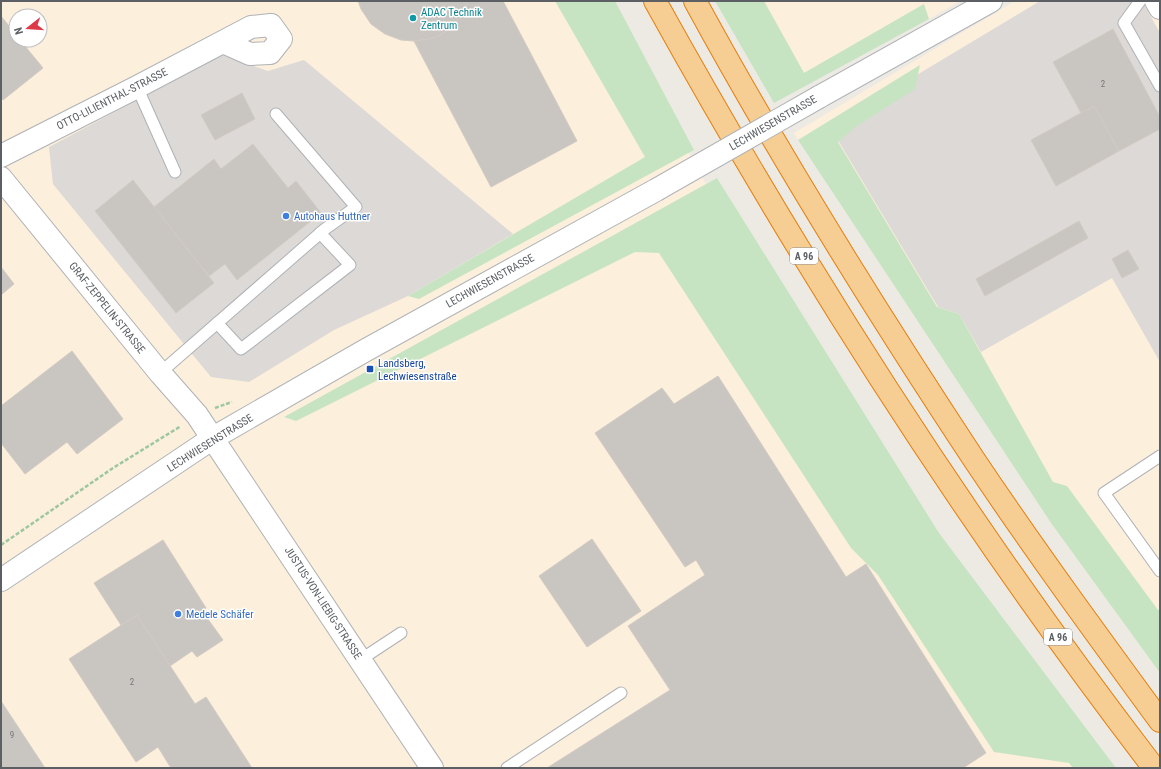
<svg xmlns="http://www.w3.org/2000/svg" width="1161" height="769" viewBox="0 0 1161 769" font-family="'Roboto Condensed',sans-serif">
<rect width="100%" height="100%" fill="#edeae4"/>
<g fill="#fcefdb" fill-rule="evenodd">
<path d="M1,1H586L658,128L690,155L706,184L1090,768H1ZM16,16H40V40H16Z"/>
<path d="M764,1H960L929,19L924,4L804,73Z"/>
<path d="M1015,1H1160V673L1051,523L798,140L794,133Z"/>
</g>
<g fill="#dcd9d6">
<path d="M1040,1H1142L1160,33V362L1112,278L981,352L959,314L938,307L830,127Z"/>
<path d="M222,55L268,71L304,60L513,234L408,296L334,330L249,382L211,377L53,184L49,147Z"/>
</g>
<g fill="#c7e4c2">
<path d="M555,1H615L694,150L419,299L408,296L645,157Z"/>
<path d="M715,1H764L804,73L924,4L929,19L774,103Z"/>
<path d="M920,65L915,89L854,128L838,142L937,307L959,314L1053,482L1067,486L1158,610L1160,609V673L1051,523L798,140Z"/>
<path d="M717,178L939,533L1116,768H1073L1069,763L994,752L878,575L851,548L659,253L635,252L296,421L284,417Z"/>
</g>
<g fill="#c9c5c1" stroke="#d2cbc3">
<path d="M358,1H468L463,14L448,30L439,36L429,39L414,41L401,40L385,34L371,24L361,9Z"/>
<path d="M468,1H503L577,141L491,187L414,41L429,39L439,36L448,30L463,14Z"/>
<path d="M1,16L16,35V40H20L43,68L3,100L1,97Z"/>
<path d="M1113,29L1160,117V129L1119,151L1094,106L1081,113L1053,62Z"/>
<path d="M242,93L255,119L215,140L201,115Z"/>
<path d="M1094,106L1119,151L1056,186L1031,140Z"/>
<path d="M253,144L288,188L296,181L321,213L237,280L225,264L209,276L154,207L214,159L221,169Z"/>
<path d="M133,180L214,283L176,313L95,211Z"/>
<path d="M1079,221L1088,238L985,296L976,279Z"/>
<path d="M1128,250L1139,269L1122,278L1112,259Z"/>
<path d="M1,267L14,284L1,295Z"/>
<path d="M72,351L123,419L77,454L67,442L25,474L1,443V406Z"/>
<path d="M718,376L846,577L866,564L986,753L963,768H547L670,690L628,626L705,575L696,560L685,567L595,433L662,388L674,404Z"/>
<path d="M592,539L641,611L587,647L539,576Z"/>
<path d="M163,540L206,608L202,611L223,640L197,657L192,651L170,666L137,615L121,625L94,583Z"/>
<path d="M137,615L195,704L206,697L252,768H171L158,747L136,762L69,659Z"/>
<path d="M1,701L45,768H1Z"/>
</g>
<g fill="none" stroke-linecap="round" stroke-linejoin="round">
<defs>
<g id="lane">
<path d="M1140,1L1124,23L1160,86"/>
<path d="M137,87L175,172"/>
<path d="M217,323L241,349L350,265L320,233"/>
<path d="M160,373L325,229L356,207L276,114"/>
<path d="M1160,456L1104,493L1160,571"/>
<path d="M360,660L401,633"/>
<path d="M507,768L621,693"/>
</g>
<g id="street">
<path d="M1156,1L1160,8"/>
<path d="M1,156L137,87L251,27L271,25L281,39L270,53L250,54L223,42"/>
<path d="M1,178L160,373L197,415L432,768"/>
</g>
<g id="secondary">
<path d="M819,97L991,1"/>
<path d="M1,580L213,438L366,350L656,190"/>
</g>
<g id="highway">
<path d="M655,1C803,268 968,526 1154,768"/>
<path d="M695,1C781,159 876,311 975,461C1034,549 1097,635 1160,721"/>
</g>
</defs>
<use href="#lane" stroke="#afb2b6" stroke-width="13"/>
<use href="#street" stroke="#afb2b6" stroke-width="24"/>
<use href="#secondary" stroke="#b0b4b8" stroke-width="24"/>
<use href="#highway" stroke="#e37f0f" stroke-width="24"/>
<g stroke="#9dc7a2" stroke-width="2.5" stroke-dasharray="4 2" stroke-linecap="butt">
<path d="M226,404L232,402"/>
<path d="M215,408L226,404"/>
<path d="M1,545L113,468L181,426"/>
</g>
<use href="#lane" stroke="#fff" stroke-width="11"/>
<use href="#street" stroke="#fff" stroke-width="22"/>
<use href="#secondary" stroke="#fff" stroke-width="22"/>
<use href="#highway" stroke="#f6cd92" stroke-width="22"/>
<defs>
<path id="secondary-bridge" d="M656,190L819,97"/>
</defs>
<use href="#secondary-bridge" stroke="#b0b4b8" stroke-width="24" stroke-linecap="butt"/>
<use href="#secondary-bridge" stroke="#fff" stroke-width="22"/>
</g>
<circle fill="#0f9aa8" stroke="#fff" stroke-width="1.5" cx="413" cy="18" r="4"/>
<g fill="#3f7fe0" stroke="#fff" stroke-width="1.5">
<circle cx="286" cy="216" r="4"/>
<circle cx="178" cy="614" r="4"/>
</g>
<rect fill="#1a4fb4" stroke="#fff" stroke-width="1.5" x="366" y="365" width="8" height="8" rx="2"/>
<g text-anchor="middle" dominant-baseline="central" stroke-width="3" stroke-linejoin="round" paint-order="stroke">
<g font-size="9" fill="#77797b">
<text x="1103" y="84">2</text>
<text x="132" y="682">2</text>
<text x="12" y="735">9</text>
</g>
<g fill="#fff" stroke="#8d9092" stroke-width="1">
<rect x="790" y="248" width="28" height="16" rx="3"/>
<rect x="1044" y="629" width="28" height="16" rx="3"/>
</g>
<g font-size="10" font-weight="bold" fill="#5c6064">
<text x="804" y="256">A 96</text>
<text x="1058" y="637">A 96</text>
</g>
<g font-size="11" fill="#0d838f" stroke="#fff" text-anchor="start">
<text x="421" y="12">ADAC Technik<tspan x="421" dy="13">Zentrum</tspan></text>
</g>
<g font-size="11" fill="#5c6064" stroke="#fff">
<text transform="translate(112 99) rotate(-27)">OTTO-LILIENTHAL-STRASSE</text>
<text transform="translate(773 123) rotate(-30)">LECHWIESENSTRASSE</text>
<text transform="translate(490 281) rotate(-29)">LECHWIESENSTRASSE</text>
<text transform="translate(107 308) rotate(51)">GRAF-ZEPPELIN-STRASSE</text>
<text transform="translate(210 443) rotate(-32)">LECHWIESENSTRASSE</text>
<text transform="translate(323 603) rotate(57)">JUSTUS-VON-LIEBIG-STRASSE</text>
</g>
<g font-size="11" fill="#366cbe" stroke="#fff" text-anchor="start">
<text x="294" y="216">Autohaus Huttner</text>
<text x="186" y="614">Medele Schäfer</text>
</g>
<g font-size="11" fill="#164399" stroke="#fff" text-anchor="start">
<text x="378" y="363">Landsberg,<tspan x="378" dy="13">Lechwiesenstraße</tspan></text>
</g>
</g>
<rect width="1161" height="769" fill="none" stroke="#5c6064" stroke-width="4"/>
<g transform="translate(28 28) rotate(253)"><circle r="19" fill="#ffffff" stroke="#bebfc1"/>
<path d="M0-3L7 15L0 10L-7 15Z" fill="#de3947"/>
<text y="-6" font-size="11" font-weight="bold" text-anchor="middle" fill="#5c6064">N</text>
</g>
</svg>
